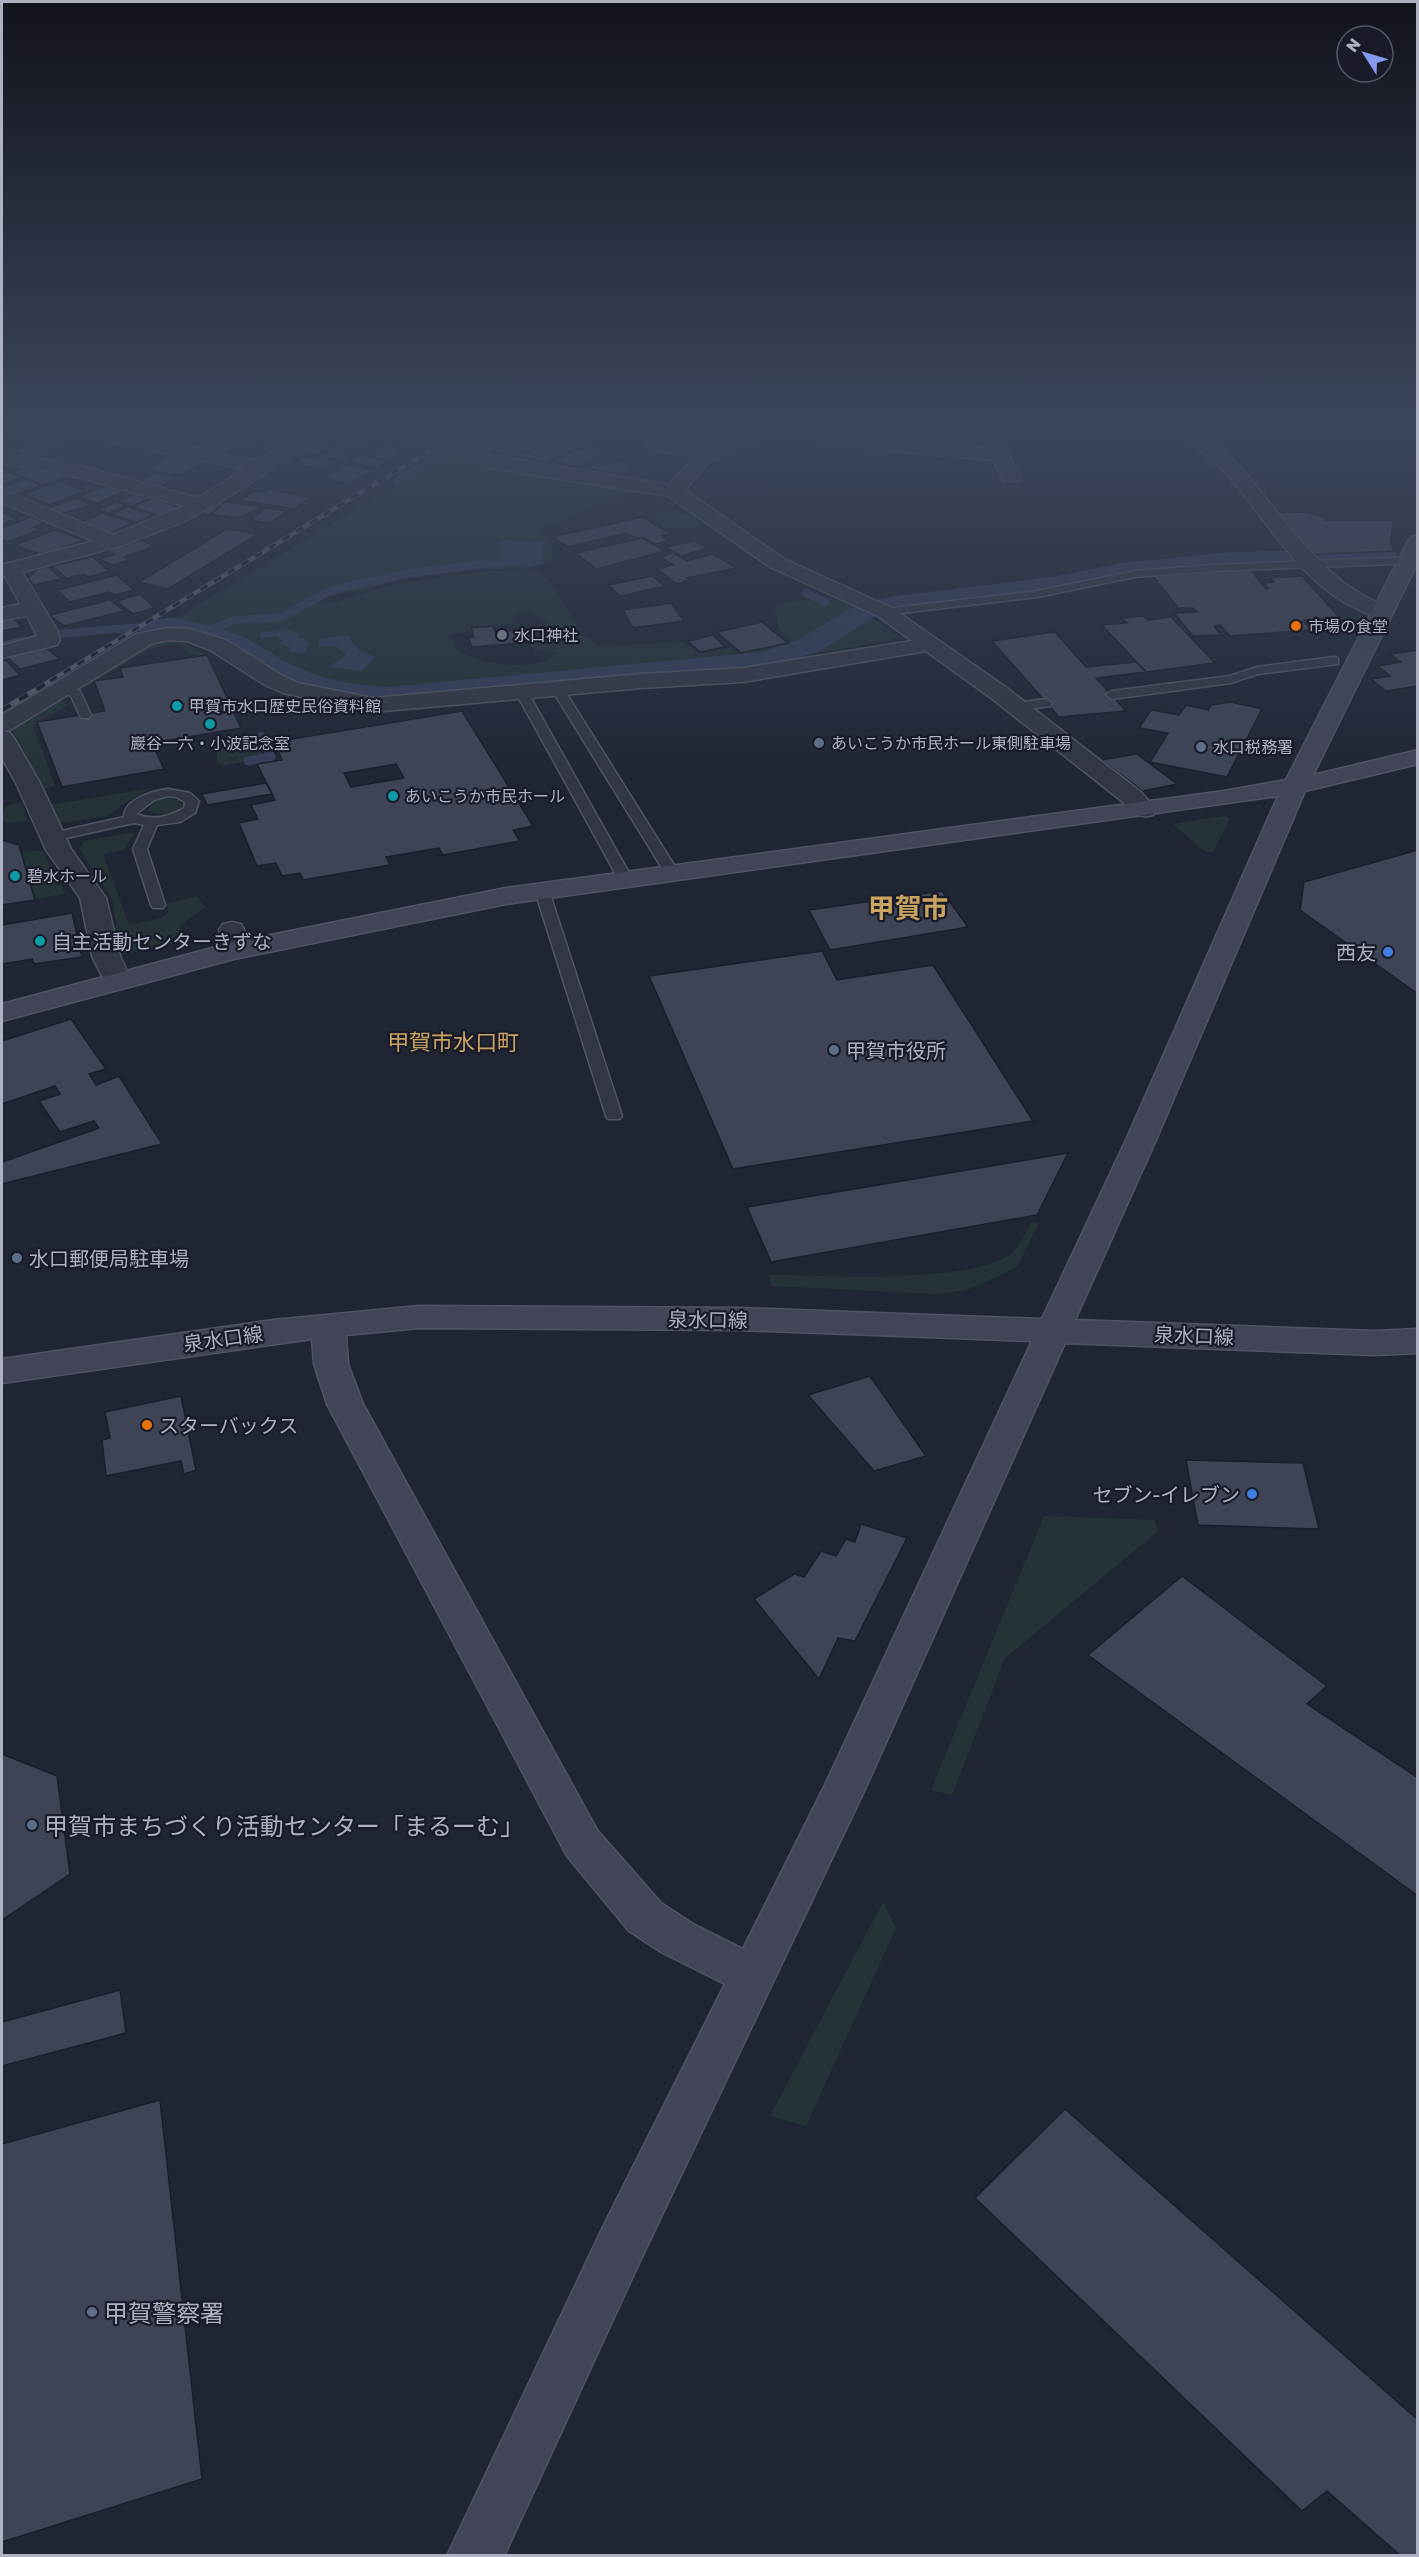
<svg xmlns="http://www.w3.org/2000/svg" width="1419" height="2557" viewBox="0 0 1419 2557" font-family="'Golos Text','Noto Sans JP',sans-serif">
<rect width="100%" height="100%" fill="#202533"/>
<g fill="#253337">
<path d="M448,453L638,489L538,529L551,542L553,563L521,569L495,567L394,580L364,590L325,597L319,602L329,604L396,584L487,571H538L552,584L579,628C571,628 560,631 554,628C539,621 533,604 515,614L514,623L449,635C452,640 455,648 459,651C481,665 538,673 557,653L535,651L529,645L542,639L558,640L563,634C578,634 587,634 598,646L683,642L700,654L730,647L740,654L792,643L779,629L774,606L799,600L838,597L902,638L776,661L369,699L295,682L192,629L165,625Z"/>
<path d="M656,512L691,514L700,524L695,529L666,528L653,520Z"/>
<path d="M177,639L206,655H190L179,644L152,648L86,687L78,684L153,640Z"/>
<path d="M58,698L68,705L33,726L55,786L45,789L10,726Z"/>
<path d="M252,737L265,757L223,766L217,762V753L227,744Z"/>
<path d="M152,788L128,801L107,816L60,823L50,805Z"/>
<path d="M165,798L176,799L182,804V806C173,816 159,817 148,810L151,803Z"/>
<path d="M22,802L26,821L8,823L2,820V814L6,806Z"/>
<path d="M1224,816L1229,818L1228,823L1213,852H1206L1173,824Z"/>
<path d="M135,832L124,850L103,854L129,925L159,919L169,912L166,904L197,896L205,907L180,926L186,941L121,955L112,899L79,848L85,841Z"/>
<path d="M42,851L65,893L35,900L21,852Z"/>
<path d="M1032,1222L1039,1223L1017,1267L967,1290L938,1294L772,1286L769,1275C823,1275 973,1285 1012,1253C1020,1246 1026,1231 1032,1222Z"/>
<path d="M1044,1516L1155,1520L1157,1532L1005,1658L952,1795L931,1790Z"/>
<path d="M883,1902L896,1928L806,2126L770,2116Z"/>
</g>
<g fill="#353d59">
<path d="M507,540L542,543L544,563L531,566L500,565L503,546L497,543Z"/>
<path d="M288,629L300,634L298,638H304L308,643L306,653L289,652L290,647L280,644L282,640L277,636L261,638L260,632Z"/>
<path d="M340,636H349C354,649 364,653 376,657L362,671L329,667L346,655L336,646H319V639Z"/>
</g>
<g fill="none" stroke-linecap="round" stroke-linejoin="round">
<g stroke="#353d59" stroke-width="8">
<path d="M397,481L490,424"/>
<path d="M806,593L825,602"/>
<path d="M847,617L851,619"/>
<path d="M203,632L235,620L282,617L326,593L349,586L413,573L483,564L500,565"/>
<path d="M44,635L165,625"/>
<path d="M2,646L24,640"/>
</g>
<path stroke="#353d59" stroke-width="9" d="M248,761L271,757L261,736"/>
<path fill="#353d59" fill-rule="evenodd" d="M1385,549L1394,552L1398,557L1394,562L1385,565L1232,568L1122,579L1058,592L889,613L874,617L820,651L765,668L387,705C349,702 309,695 275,678C252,667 233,651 210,643C192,636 173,635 155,631L151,625L155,619L174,618L220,628L246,638L288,663L318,676L348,683L387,687L762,652L800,639L856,605L889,597L1058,576L1122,563L1232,552Z"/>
</g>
<g fill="#3e4456" stroke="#1b1e2a" stroke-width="1.5" fill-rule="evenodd">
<path d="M90,424H93L115,430L89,441L66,435Z"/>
<path d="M156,424H172L184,427L154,440L134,435Z"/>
<path d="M181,424H225L210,431Z"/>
<path d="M592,424L627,427L580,447L556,440Z"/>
<path d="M232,425L266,432L252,440L216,434Z"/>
<path d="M285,429L304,432L284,446L262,442Z"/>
<path d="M333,429L356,433L342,442L317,438Z"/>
<path d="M215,435L257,442L247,448L237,446L224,454L193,448Z"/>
<path d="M531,436L550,440L512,457L493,452Z"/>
<path d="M46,437L69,441L35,457L12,452Z"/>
<path d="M354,437L370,439L353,450L338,447Z"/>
<path d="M313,442L332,444L317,455L298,452Z"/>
<path d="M551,442L576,448L547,463L521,456Z"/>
<path d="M389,445L407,449L388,461L369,456Z"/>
<path d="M580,448L603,453L577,467L554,462Z"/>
<path d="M332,449L357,455L344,461L319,456Z"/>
<path d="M169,455L206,462L180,475L146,469Z"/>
<path d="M361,455L388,461L378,468L348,462Z"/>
<path d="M304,457L335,461L324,469L293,464Z"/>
<path d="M600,459L633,464L620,474L587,469Z"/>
<path d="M37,464L75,474L43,485L13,473Z"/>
<path d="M347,464L373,470L348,484L322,478Z"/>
<path d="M7,472L22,477L2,485V474Z"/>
<path d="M156,473L178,477L159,488L137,483Z"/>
<path d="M24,479L41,485L11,497L2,493V488Z"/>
<path d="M62,481L85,491L49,505L24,494Z"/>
<path d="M109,484L125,489L122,491H125L97,503L78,497Z"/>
<path d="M268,489L310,497L294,509L240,500L255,491L263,492Z"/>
<path d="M138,493L152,497L133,506L118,501Z"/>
<path d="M75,498L93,505L56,515L44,510Z"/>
<path d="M153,498L181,508L160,516L132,507Z"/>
<path d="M219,501L225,502L211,514L197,513Z"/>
<path d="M116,502L126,505L108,513L98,510Z"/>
<path d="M225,502L262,507L238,518L211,514Z"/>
<path d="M129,507L153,515L136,522L111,514Z"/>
<path d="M266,508L286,511L270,523L251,520Z"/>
<path d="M2,512L17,519L2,524Z"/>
<path d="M1302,512L1323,516L1325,520H1394L1390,543L1395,551L1304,555L1272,513Z"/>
<path d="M102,513L134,523L107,534L79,523Z"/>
<path d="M31,517L45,522L34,527L41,529L8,542L2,539V528Z"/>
<path d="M643,517L670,534L661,536L669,541L655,544L643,537L635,538L627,533L568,547L552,537Z"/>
<path d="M227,529L258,534L168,589L139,582Z"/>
<path d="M55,530L83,540L44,556L15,545Z"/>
<path d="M642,538L665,551L597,569L576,553Z"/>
<path d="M141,540L155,546L124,557L129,560L113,565L99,559L115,554L107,551Z"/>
<path d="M695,541L708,548L681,556L666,547Z"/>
<path d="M673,553L687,561L713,554L737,568L687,578L690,580L677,584L657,569L673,565L660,557Z"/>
<path d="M92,557L109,571L89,577L84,574L67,578L52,566Z"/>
<path d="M48,567L62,579L33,585L28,578L37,569Z"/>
<path d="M1250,569L1266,589L1269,588L1264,583L1274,582L1270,578L1302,576L1340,618L1335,619L1346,627L1322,630L1310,620L1302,621L1313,630L1230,636L1220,625L1214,626L1221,635L1193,636L1174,613L1197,612L1193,608H1178L1153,576Z"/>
<path d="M117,575L134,590L115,595L109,592L70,602L57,590Z"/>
<path d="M652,576L665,586L621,596L608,585Z"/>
<path d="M140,594L155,608L133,614L117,601Z"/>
<path d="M110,600L124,611L64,626L50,615Z"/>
<path d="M671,603L684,621L633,628L623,610Z"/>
<path d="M10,615L22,627L2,631V616Z"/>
<path d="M1143,616L1148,620L1171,617L1215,663L1146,672L1102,625L1127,623L1121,618Z"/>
<path d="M762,622L788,643L741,653L717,632Z"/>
<path d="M493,626L495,632L528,629L533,642L472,647L468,637H474L471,628Z"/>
<path d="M1055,632L1086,667L1136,662L1146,672L1096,678L1126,711L1059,717L992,641Z"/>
<path d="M713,635L725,647L700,652L688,641Z"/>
<path d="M46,648L60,659L20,669L7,657Z"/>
<path d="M1418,650V686L1386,691L1371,679L1390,676L1378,666L1401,662L1390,654Z"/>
<path d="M207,655L241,728L152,743L164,769L62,787L37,722L105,711L94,681L123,677L120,668Z"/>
<path d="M6,660L20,675L2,680V661Z"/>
<path d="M1231,702L1262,709L1227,777L1150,762L1168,733L1139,728L1151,710L1179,715L1186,705L1208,710L1211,705Z"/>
<path d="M462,711L533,826L513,830L520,841L443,855L439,848L386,857L390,865L303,880L300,873L282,876L276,863L257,866L239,823L258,819L251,805L275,800L257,764L282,760L274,742ZM396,764L404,778L351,787L344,773Z"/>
<path d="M1137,754L1177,784L1143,791L1101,760Z"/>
<path d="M266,783L272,794L207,805L202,794Z"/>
<path d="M2,840L19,845L35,900L2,905Z"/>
<path d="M1418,850V994L1300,910L1304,882Z"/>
<path d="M942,891L968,927L830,950L809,910Z"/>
<path d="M72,913L82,957L34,964L32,959L2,964V925Z"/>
<path d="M822,951L837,980L933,965L1033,1121L733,1169L649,976Z"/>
<path d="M71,1019L106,1069L89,1074L96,1085L119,1076L162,1144L2,1184V1162L99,1128L94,1121L60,1132L39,1101L60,1094L55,1086L2,1104V1041Z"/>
<path d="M1068,1153L1037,1215L771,1262L747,1207Z"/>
<path d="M870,1376L926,1456L874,1471L808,1395Z"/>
<path d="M181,1396L196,1470L184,1474L181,1461L106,1476L102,1440L110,1438L105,1412Z"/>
<path d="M1186,1460L1303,1463L1319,1529L1198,1525Z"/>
<path d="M861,1524L907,1538L855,1641L838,1638L819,1679L754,1599L794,1574L804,1577L821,1551L836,1556L846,1539L855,1542Z"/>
<path d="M1182,1576L1327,1686L1307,1704L1418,1778V1896L1088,1655Z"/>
<path d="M2,1754L57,1776L70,1874L2,1920Z"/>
<path d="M120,1990L126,2033L2,2066V2022Z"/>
<path d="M160,2100L202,2479L2,2542V2144Z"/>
<path d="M1065,2109L1418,2420V2556H1401L1327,2491L1302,2511L975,2198Z"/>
</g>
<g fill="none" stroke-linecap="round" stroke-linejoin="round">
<defs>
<g id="lane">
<path d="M1418,557V563L1212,571L1135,577L1037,597L885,615L879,612L885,609L1037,591L1135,571L1212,565Z"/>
<path d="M1334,657L1338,658V664L1258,674L1231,683L1112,699L1106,695L1112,691L1230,676L1257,667Z"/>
<path d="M557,684L563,688L679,873L677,876L672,877L665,873L551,688Z"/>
<path d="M62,685L80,691L91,715L89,718H81L71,696L56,689Z"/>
<path d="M521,687L527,691L633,880L631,883H621L619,880L515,691Z"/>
<path d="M1046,699L1052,703L1050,706L1017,711L1011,707L1017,703Z"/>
<path d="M168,789L190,793L199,801L195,813L180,822L157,825L147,849L165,905L163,908H153L151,905L133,849L144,825L134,823L53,841L46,837L48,834L124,817C124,799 153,791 168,789ZM168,796L176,797L185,802L184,808C169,817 153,821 136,814L154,800Z"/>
<path d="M542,887L549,891L622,1116L620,1119H608L606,1116L535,891Z"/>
</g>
<g id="street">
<path d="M319,424H342L233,494L185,521L120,546L22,572L57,630L60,640L57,645L2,658V646L37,636L27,616L2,620V608L20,604L5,576L2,577V565L94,541L2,503V490L113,535L184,506L77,477L2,463V453L77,465L198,498L245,469L114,443L111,439L114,435L120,434L258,461Z"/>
<path d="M367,424H394L464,450L502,424H524L482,454L669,485L696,455L756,424H780L777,428L708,463L685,490L784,559L892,608L1007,688L1141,792L1156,810L1153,815C1138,819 1133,813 1123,802L991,698L926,651L743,682L641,688L373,712L283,693L265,685L210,650L187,641L168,640L151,644L10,730L4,731L10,733L14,738L40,783L71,849L106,898L120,956L131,980L127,986L117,988L107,986L92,956L80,898L46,850L16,783L2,758V715L136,634L168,628L190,629L226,640L281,675L298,683L373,698L641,674L743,668L912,641L878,616L770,567L668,496L495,469L449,457L370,428Z"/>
<path d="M975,424H993L1020,477L1018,481H1004L993,460L833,446L827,445L824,441L827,437L833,436L987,448Z"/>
<path d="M1175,424H1195L1244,471L1292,531L1326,568L1345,584L1366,597L1389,608L1393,612L1389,616C1378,619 1370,614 1359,610C1300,583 1269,522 1228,476C1212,458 1190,444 1175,424Z"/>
<path d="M721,430L727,431L730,435L727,439L686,457L649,448L646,444L649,440L655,439L684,446Z"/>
<path d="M232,922L241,924L247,936L244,942L234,944L224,942L219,930L223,924Z"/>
</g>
<path id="secondary" d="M1418,535V562L1313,775L1418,750V764L1305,791L1156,1140L1075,1320L1375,1331L1418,1329V1353L1375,1355L1065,1343L866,1787L640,2261L504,2556H447L604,2225L725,1984L661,1952L629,1931L567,1856L327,1404L314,1364L312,1339L2,1383V1359L274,1320L419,1306L739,1308L1042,1319L1126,1140L1278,796L506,904L234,959L2,1021V1004L231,943L506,888L1224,791L1286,780L1408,541L1411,537ZM419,1328L739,1330L1032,1341L825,1785L743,1949L693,1924L661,1903L597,1830L363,1404L348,1364L346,1335Z"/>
</defs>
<use href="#lane" stroke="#515462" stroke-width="3"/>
<use href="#street" stroke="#515462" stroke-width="3"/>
<use href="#secondary" stroke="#515462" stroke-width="3"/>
<use href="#lane" fill="#333744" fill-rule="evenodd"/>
<use href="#street" fill="#333744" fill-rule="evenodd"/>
<use href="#secondary" fill="#424557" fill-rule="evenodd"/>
<defs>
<path id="rail-far1" d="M50,681L474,424"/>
<path id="rail" d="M2,710L52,680"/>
</defs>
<use href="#rail-far1" stroke="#555a6b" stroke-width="4.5"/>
<use href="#rail" stroke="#555a6b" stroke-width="5"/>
<use href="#rail-far1" stroke="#191c28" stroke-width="3" stroke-dasharray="8" stroke-linecap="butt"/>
<use href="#rail" stroke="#191c28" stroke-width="4" stroke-dasharray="10" stroke-linecap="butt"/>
</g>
<linearGradient id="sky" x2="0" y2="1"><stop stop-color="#12141c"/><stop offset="0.54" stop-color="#3c465b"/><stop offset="1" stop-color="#3c465b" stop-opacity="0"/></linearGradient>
<rect width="1419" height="782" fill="url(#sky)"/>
<g fill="#e8710a" stroke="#191c28" stroke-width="2">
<circle cx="1296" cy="626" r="6"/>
<circle cx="147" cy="1425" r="6"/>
</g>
<circle fill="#6b7280" stroke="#191c28" stroke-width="2" cx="502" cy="635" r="6"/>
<g fill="#0f9aa8" stroke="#191c28" stroke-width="2">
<circle cx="177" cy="706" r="6"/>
<circle cx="210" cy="724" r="6"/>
<circle cx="393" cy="796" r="6"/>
<circle cx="15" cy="876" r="6"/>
<circle cx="40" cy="941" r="6"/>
</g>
<g fill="#5c6f8a" stroke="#191c28" stroke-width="2">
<circle cx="819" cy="743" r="6"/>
<circle cx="1201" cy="747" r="6"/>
<circle cx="834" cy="1050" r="6"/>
<circle cx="17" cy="1258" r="6"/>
<circle cx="32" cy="1825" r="6"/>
<circle cx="92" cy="2312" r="6"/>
</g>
<g fill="#3f7fe0" stroke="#191c28" stroke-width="2">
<circle cx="1388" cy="952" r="6"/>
<circle cx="1252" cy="1494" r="6"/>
</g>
<g text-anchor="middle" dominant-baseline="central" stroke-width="4.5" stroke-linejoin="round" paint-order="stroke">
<g font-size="16" fill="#adb1c1" stroke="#191c28" text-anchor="start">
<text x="1308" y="626">市場の食堂</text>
<text x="514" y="635">水口神社</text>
<text x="189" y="706">甲賀市水口歴史民俗資料館</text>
<text x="210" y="743" text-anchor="middle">巖谷一六・小波記念室</text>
<text x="831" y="743">あいこうか市民ホール東側駐車場</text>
<text x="1213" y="747">水口税務署</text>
<text x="405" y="796">あいこうか市民ホール</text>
<text x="27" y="876">碧水ホール</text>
</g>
<g font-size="20" fill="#adb1c1" stroke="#191c28" text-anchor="start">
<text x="52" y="941">自主活動センターきずな</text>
<text x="1376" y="952" text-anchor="end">西友</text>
<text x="846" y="1050">甲賀市役所</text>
<text x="29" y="1258">水口郵便局駐車場</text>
<text x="159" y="1425">スターバックス</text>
<text x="1240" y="1494" text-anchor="end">セブン-イレブン</text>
</g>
<g font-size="20" fill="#adb1c1" stroke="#191c28">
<text transform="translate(708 1319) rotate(1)">泉水口線</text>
<text transform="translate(1194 1335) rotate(2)">泉水口線</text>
<text transform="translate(223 1338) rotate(-8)">泉水口線</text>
</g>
<g font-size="22" fill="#c9a260" stroke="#191c28">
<text x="453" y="1041">甲賀市水口町</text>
</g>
<g font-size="24" fill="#adb1c1" stroke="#191c28" text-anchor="start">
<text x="44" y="1825">甲賀市まちづくり活動センター「まるーむ」</text>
<text x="104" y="2312">甲賀警察署</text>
</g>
<g font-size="27" font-weight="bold" fill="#c9a260" stroke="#191c28">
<text x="908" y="908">甲賀市</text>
</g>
</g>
<rect width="1419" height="2557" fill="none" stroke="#adb1c1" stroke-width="6"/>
<g transform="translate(1365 54) rotate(307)"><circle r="28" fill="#191c28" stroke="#545865" stroke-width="1.5"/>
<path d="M0-4.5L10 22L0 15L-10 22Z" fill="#8599ee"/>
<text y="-9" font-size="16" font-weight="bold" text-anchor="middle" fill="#adb1c1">N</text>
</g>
</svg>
